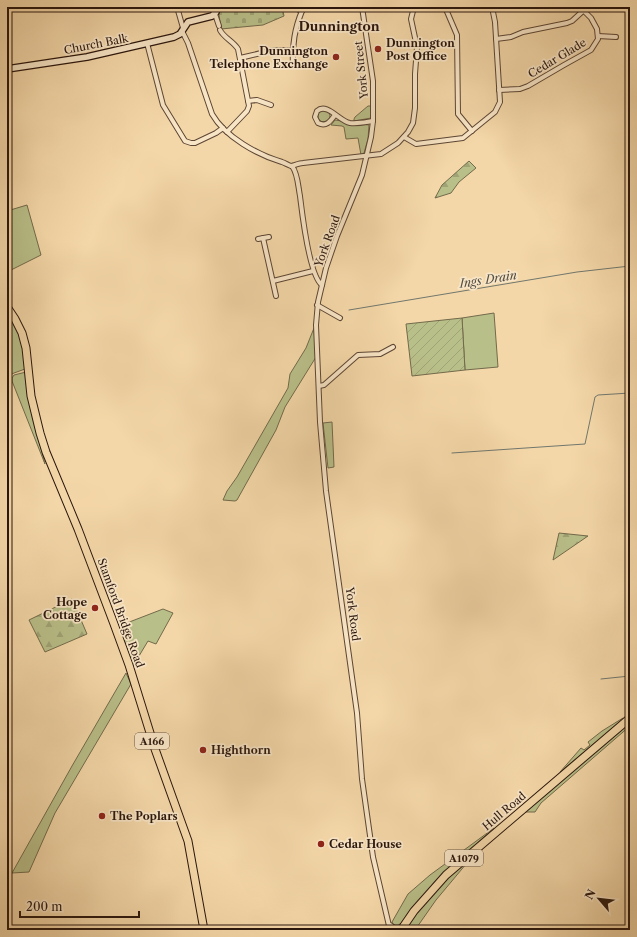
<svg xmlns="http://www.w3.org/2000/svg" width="637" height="937" viewBox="0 0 637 937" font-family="'Libre Caslon Text',serif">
<defs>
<pattern id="forest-firs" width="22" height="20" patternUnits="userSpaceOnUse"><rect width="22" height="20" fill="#b9bf89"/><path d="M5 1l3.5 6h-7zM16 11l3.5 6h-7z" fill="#9fa375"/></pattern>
<pattern id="cemetery-stones" width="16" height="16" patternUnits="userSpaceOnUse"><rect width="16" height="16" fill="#b9bf89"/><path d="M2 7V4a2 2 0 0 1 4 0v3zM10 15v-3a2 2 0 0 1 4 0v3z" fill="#9fa375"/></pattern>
<pattern id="garden-furrows" width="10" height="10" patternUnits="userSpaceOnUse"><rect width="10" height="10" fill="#b9bf89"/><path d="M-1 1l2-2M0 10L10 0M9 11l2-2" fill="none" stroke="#9fa375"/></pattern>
</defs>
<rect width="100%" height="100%" fill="#f4d7a8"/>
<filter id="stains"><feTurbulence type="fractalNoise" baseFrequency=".005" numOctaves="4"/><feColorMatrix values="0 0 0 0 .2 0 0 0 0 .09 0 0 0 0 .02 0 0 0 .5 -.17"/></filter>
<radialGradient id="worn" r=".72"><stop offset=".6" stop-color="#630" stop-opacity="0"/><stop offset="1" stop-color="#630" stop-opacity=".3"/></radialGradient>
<g fill="#b9bf89" stroke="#726a4b">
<path d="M368,106H371V118L354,121V119L355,117Z"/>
<circle cx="324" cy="116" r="6"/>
<path d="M335,120L369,125L368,139L364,153L361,155L358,138L346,139L344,127L342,126L331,125Z"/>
<path d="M27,205L41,255L7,272V211Z"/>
<path d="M7,312L18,331L24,350L25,369L14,373L10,375L7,364Z"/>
<path d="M494,313L498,367L465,370L462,318Z"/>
<path d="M314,328L316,357L285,407L276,430L237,500L235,501L223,500L227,491L237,477L288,388L290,374L306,348Z"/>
<path d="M26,372L35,425L45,464L12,381V378L14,375Z"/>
<path d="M332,422L334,467L328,468L323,423Z"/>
<path d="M163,609L173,613L156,644L148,641L133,666L119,626Z"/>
<path d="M126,673L131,684L55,813L29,872L12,873L72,766Z"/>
<path d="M623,718L624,719L560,772L581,748L584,750L590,745L588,742L602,731Z"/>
<path d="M630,719V726L541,803L535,812H525L472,857L436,900L415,930H405L424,901L446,878Z"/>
<path d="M494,828L440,876L420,899L402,923L398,925H394L392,922L408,894L430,875Z"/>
</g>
<g fill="url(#forest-firs)" stroke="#726a4b">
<path d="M469,161L476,168L459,182L451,193L435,198L442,185Z"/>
<path d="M559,533L588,536L553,560Z"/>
<path d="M72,599L87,634L45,652L29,620Z"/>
</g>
<path fill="url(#cemetery-stones)" stroke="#726a4b" d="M218,7H282L284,16L263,25L221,29Z"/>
<path fill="url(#garden-furrows)" stroke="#726a4b" d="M462,318L465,370L412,376L406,324Z"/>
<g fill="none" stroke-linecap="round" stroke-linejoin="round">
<g stroke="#70776e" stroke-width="1">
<path d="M349,310L577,272L630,266"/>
<path d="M452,453L585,444L595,397L598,395L630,393"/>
<path d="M601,679L630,676"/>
</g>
<defs>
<g id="street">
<path d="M177,7L183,28"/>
<path d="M362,7L373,81V121L371,137L362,175L337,236L326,268L318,302L316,325L320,422L326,491L357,713L362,779L373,857L390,930"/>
<path d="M445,7L457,35L458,114L472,131"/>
<path d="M299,10L302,11L304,7"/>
<path d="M215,14L219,26"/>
<path d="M220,30C224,38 233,41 238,49L249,106L247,111L227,132"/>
<path d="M182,31L188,43L212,114C225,137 258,155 282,162C285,163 288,165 291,166C293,166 299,163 303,163L381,154L398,143L408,132L413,123L415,108V74L417,47L411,19L413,11L416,7"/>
<path d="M598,36L616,37"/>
<path d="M496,39L511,37L523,32L567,23L572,21L584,10"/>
<path d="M147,43L163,105L185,141L191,143H195L216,133L223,128"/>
<path d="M240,58L274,50H292"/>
<path d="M293,66C292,47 294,29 302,11"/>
<path d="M499,90L520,89L528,86L564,65L591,50L598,39L597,29L591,18L580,7"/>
<path d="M248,101L257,100L271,105"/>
<path d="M335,115C330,122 326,127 318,123L315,117L317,111C327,102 339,121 350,123C358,124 366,122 373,121"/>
<path d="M404,137L416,144L463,138L495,112L500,102L495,22L492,7"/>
<path d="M292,166C298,174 298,186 300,196C302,212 309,276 322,285"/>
<path d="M263,238L276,296"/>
<path d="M258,239L269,237"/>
<path d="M273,281L313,271"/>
<path d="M317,305L340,318"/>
<path d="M319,386L324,385L358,355L380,354L393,347"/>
<path d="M390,925L397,930"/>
</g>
<path id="secondary" d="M7,69L87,57L174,37L180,34L188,22L212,16L216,12V7"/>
<g id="highway">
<path d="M7,307L15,319L22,333L26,348L31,396L40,433L46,452L78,529L114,624L129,665L155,749L188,841L204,930"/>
<path d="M401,930L414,911L446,875L630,718"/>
</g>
</defs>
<use href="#street" stroke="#5c4634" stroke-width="6"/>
<use href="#secondary" stroke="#2a160d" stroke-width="8"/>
<use href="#highway" stroke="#2a160d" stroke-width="9"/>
<use href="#street" stroke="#f8e5c6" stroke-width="4"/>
<use href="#secondary" stroke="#f8e5c6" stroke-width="5.5"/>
<use href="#highway" stroke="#f4d7a8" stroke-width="7"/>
</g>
<g fill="#8f2418" stroke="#f8e5c6" stroke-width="1.5">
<circle cx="378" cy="49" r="4"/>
<circle cx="336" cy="57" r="4"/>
<circle cx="95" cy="608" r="4"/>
<circle cx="203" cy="750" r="4"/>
<circle cx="102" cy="816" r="4"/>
<circle cx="321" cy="844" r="4"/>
</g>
<g text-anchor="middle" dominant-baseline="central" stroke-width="3.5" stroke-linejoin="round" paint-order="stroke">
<g fill="#f8e5c6" stroke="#685444" stroke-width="1">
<rect x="135" y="733" width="34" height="16" rx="3"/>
<rect x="445" y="850" width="38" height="16" rx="3"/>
</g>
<g font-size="10" font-weight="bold" fill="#2a160d">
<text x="152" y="741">A166</text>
<text x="464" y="858">A1079</text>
</g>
<g font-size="11" font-weight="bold" fill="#2a160d" stroke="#f8e5c6" text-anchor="start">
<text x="386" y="43">Dunnington<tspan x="386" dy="13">Post Office</tspan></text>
<text x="328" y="51" text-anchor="end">Dunnington<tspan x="328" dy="13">Telephone Exchange</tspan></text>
<text x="87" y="602" text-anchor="end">Hope<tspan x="87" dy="13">Cottage</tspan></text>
<text x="211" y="750">Highthorn</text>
<text x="110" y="816">The Poplars</text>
<text x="329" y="844">Cedar House</text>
</g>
<g font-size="11" fill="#2a160d" stroke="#f8e5c6">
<text transform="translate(96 44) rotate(-11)">Church Balk</text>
<text transform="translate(557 58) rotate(-31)">Cedar Glade</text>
<text transform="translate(361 70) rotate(-96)">York Street</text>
<text transform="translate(327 241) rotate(-70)">York Road</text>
<text transform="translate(121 613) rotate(70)">Stamford Bridge Road</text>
<text transform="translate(353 614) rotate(83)">York Road</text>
<text transform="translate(504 811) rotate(-40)">Hull Road</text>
</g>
<g font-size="12" font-style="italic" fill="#534f46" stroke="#f8e5c6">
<text transform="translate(488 279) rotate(-9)">Ings Drain</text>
</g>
<g font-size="13" font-weight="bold" fill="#2a160d" stroke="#f8e5c6">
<text x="339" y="26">Dunnington</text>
</g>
</g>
<rect width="637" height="937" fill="none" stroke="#f4d7a8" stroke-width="24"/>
<rect x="8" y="8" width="621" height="921" fill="none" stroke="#2a160d" stroke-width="2"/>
<rect x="12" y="12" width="613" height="913" fill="none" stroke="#2a160d"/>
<g transform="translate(599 899) rotate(298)" stroke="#f8e5c6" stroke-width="3" paint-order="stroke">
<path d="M0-3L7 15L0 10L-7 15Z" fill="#2a160d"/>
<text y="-6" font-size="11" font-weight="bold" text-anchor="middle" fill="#2a160d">N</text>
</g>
<path d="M20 911v6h119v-6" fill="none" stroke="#2a160d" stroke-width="2"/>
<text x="26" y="911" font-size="12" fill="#2a160d" stroke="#f8e5c6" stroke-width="3" paint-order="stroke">200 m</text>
<rect width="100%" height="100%" filter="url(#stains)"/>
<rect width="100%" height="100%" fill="url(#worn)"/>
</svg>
